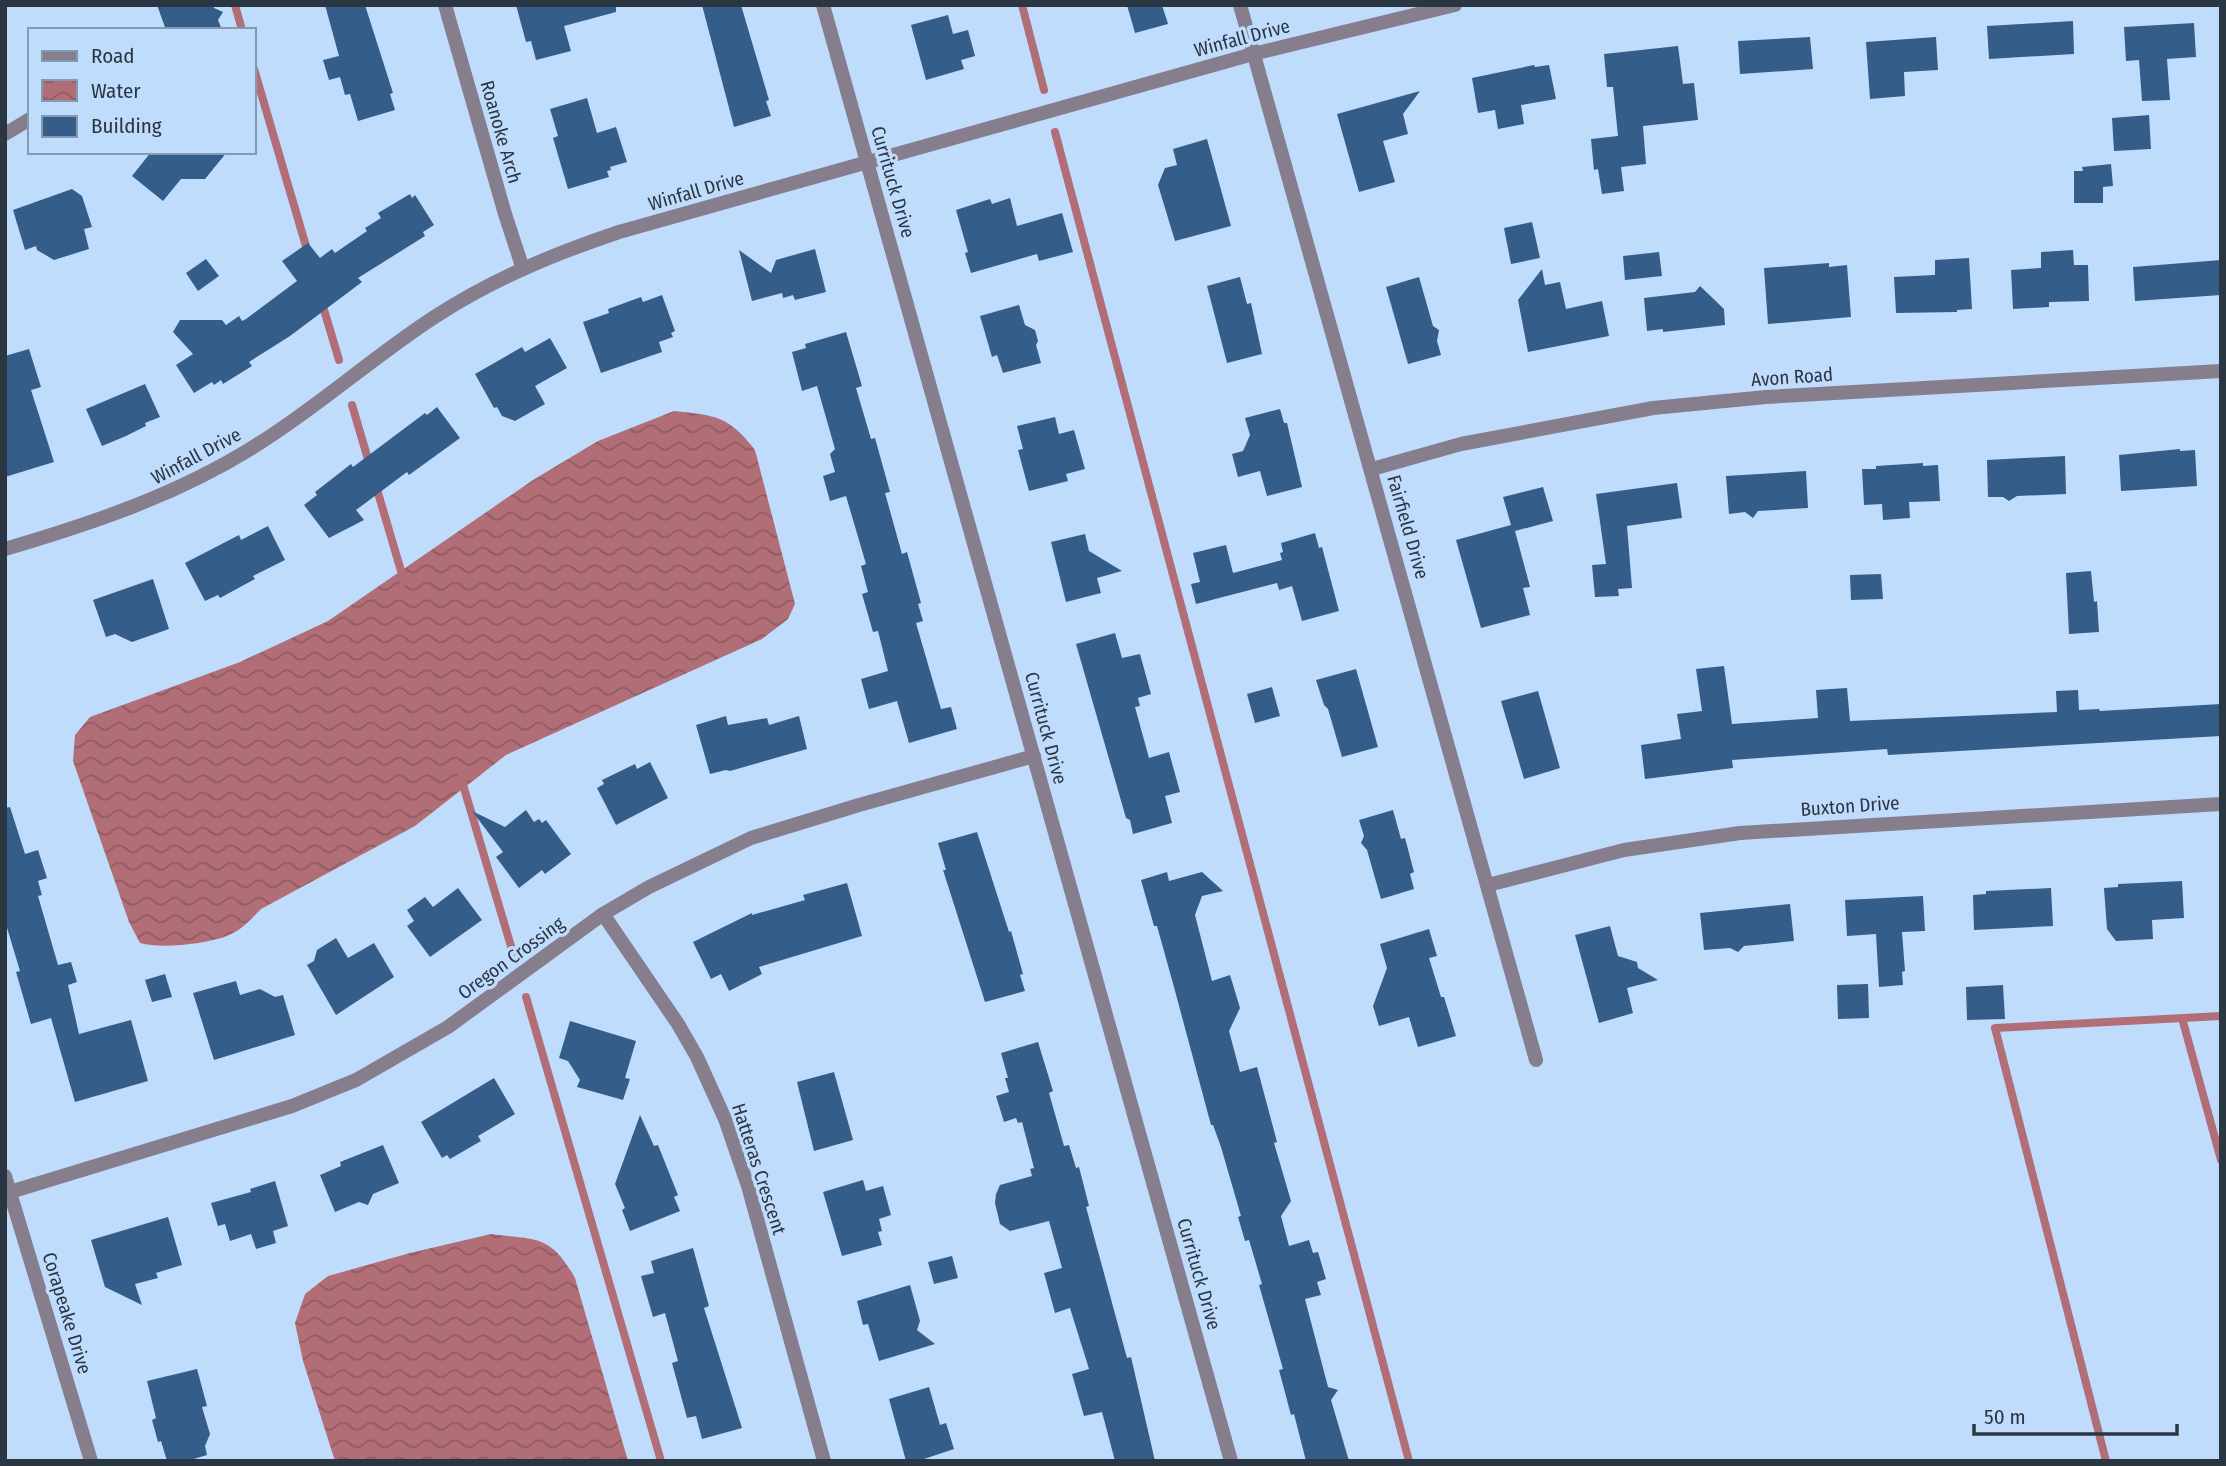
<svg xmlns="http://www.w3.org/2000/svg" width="2226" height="1466" viewBox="0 0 2226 1466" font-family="'Fira Sans Condensed',sans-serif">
<defs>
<pattern id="water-waves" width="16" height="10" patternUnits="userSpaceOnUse" patternTransform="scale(1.75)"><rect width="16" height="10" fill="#b16e76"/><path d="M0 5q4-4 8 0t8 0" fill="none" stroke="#905b62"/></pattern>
</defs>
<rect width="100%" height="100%" fill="#c0dcfd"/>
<g fill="url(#water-waves)">
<path d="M674,411C715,415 729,416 755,450L795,604L788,619L762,639L506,755L415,826L261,909C251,919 241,931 227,936C205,944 162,949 140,943L129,922L73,761L75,735L90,717L240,662L328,621L533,480L598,441Z"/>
<path d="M491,1234C537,1240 550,1234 575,1278L628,1461H335L303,1361L295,1323L305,1294L328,1276L410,1253Z"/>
</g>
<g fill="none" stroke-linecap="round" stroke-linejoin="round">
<g stroke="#b16e76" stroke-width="8">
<path d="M235,5L242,30"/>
<path d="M1022,5L1044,90"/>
<path d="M254,69L308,253"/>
<path d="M1055,132L1409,1461"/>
<path d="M322,303L339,360"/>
<path d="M352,405L370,466"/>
<path d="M376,486L404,581"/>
<path d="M461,778L513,953"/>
<path d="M526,997L661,1461"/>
<path d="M2182,1018L2221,1160"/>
<path d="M2106,1461L1995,1028L2221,1016"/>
</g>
</g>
<g fill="#355d89">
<path d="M157,5H213L214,8L223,12L218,20L222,30H166Z"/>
<path d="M325,5H365L393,93L390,94L395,110L358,121L350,94L345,95L340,77L329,80L323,60L339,56Z"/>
<path d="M516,5H616V12L564,26L571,51L536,60L531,41L526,42Z"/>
<path d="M702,5H741L769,100L766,101L771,116L734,127Z"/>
<path d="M1127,5H1162L1168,24L1135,33Z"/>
<path d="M948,15L953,34L968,30L975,56L961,60L964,69L926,80L911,25Z"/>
<path d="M2073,21L2074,54L1989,59L1987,26Z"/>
<path d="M2194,23L2196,57L2167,59L2170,100L2142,101L2139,60L2126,61L2124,27Z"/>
<path d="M1810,37L1813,69L1740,74L1738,41Z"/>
<path d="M1936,37L1938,70L1904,72L1905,96L1870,99L1866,42Z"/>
<path d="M1678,46L1683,84L1694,83L1698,120L1643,126L1646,164L1621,167L1624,191L1602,194L1598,169L1594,170L1591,139L1618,136L1613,87H1607L1604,54Z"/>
<path d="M1534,65L1535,67L1549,65L1556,99L1521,105L1524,124L1498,129L1495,110L1478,113L1472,78Z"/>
<path d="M1420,91L1403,114L1408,134L1383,141L1395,182L1359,192L1337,114Z"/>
<path d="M587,98L597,133L616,127L627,162L610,167L611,170L607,171L609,177L568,189L553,138L558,136L550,109Z"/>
<path d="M2149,115L2151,149L2114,151L2112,118Z"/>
<path d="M1207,139L1231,226L1175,241L1158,185L1165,168L1177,165L1173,149Z"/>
<path d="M151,152H227L205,179H181L163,201L132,176Z"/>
<path d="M2111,164L2113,186L2103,187V203H2074V171H2083L2082,167Z"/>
<path d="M72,189L82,196L92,227L84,229L89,249L54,260L37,250L36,246L25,250L13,210Z"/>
<path d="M410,194L412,198L415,195L434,225L423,232L425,236L358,278L362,282L290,336L249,362L252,366L223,384L221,380L214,385L212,382L194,393L176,365L193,354L173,332L180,320H222L226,325L239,316L242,321L246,319L297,281L282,261L308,243L320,258L332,249L335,253L367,231L365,228L381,218L378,213Z"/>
<path d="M1010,198L1017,226L1062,213L1073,252L1039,261L1037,254L971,273L965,253L968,252L956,210L990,199L992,204Z"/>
<path d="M1532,222L1540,258L1511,264L1504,228Z"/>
<path d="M815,249L826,292L795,300L793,295L783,298L782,293L752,301L739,250L771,273L776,260Z"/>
<path d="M2073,250L2074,265H2088L2089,301L2049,302V307L2013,309L2011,270L2041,268V252Z"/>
<path d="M1659,252L1662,276L1625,280L1623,256Z"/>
<path d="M1969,258L1972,309L1957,310V312L1896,313L1894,277L1935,275V260Z"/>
<path d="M206,259L219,276L198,291L186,273Z"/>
<path d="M2221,260V295L2135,301L2133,267Z"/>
<path d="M1829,263V267L1847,265L1851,317L1768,324L1764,268Z"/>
<path d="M1542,269L1545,285L1560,282L1566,309L1602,301L1609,336L1528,352L1518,300Z"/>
<path d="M1240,277L1247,304L1251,303L1262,354L1227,363L1207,286Z"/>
<path d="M1419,277L1433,326L1439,330L1437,341L1441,355L1408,364L1386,287Z"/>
<path d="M1700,286L1724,309L1725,325L1663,332V329L1647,331L1644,298L1695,292Z"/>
<path d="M662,295L675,331L671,333L673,337L659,342L662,352L601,373L583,322L609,313L608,309L641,297L643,302Z"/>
<path d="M1019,305L1025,325L1035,330L1038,341L1036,345L1041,363L1003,373L997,355L992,357L980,316Z"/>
<path d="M846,332L862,386L856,388L871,439L875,438L890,492L885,493L902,554L907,552L921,603L918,604L923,621L916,623L941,709L951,707L957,729L909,743L897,701L869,709L861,679L888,671L878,631L873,632L862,594L868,592L861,566L866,564L846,496L830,501L823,476L835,472L830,454L835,449L817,386L802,391L792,352L806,348L805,344Z"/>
<path d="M550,338L567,368L535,386L545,404L515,421L502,416L497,407L494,408L475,374L522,347L525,352Z"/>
<path d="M29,349L41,387L31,390L54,462L5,477V356Z"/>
<path d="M145,384L160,417L145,423L146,426L126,436L102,446L86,409Z"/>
<path d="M437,407L460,438L409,475L407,472L356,510L364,520L329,538L304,505L317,495L315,492L351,464L353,467L425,413L427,415Z"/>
<path d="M1280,409L1284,423H1287L1302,487L1267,496L1260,471L1238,477L1232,454L1243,451L1250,435L1245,418Z"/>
<path d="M1055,417L1059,434L1074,430L1085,469L1066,474L1068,481L1029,491L1018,450L1023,449L1017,426Z"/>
<path d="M2180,449V451L2195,450L2197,486L2121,491L2119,455Z"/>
<path d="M2065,456L2066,494L2017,496L2009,501L2003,497H1988L1987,460Z"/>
<path d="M1923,463V466L1938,465L1940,501L1909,502L1910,518L1883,520L1882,504L1864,505L1862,469H1876V466Z"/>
<path d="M1806,471L1808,508L1758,511L1753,518L1745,512L1729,514L1726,476Z"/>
<path d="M1677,483L1682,518L1627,526L1632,588L1618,589L1619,596L1595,597L1592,565L1606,564L1596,494Z"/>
<path d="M1543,487L1553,521L1515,531L1530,587L1523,588L1530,615L1481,628L1456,540L1511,525L1503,497Z"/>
<path d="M268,526L285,560L253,576L255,579L220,598L218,595L205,601L185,563L239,535L241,540Z"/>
<path d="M1315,533L1319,548L1322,547L1339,611L1302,621L1292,586L1279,590L1277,583L1196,604L1191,584L1200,582L1193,553L1226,545L1233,573L1282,560L1280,553L1283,552L1281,543Z"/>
<path d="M1085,534L1089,551L1122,571L1097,578L1101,593L1066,602L1051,542Z"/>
<path d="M2091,571L2094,602L2097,601L2099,632L2069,634L2066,573Z"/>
<path d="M1881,574L1883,599L1851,600L1850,575Z"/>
<path d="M153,579L169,629L132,642L115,634L106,637L93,600Z"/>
<path d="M1115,633L1122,658L1140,654L1151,694L1138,698L1140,706L1135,707L1149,758L1169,752L1180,792L1165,796L1172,823L1133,834L1130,820L1126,818L1076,644Z"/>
<path d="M1724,666L1732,724L1818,718L1816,690L1847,688L1850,721L2057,712L2056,691L2078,690L2079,710L2099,709L2100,711L2221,704V736L1888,755L1887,749L1732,760L1733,768L1645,779L1641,745L1681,739L1677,714L1702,711L1696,669Z"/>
<path d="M1356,669L1378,747L1342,757L1328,709L1324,705L1316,680Z"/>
<path d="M1272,687L1280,716L1255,723L1247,694Z"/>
<path d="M1538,691L1560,768L1524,779L1501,701Z"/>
<path d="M726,716L728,725L767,718L769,725L799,716L807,749L730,771L726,770L710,774L696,725Z"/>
<path d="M650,762L668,798L616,825L597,788L604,784L602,780L635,764L637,769Z"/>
<path d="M10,807L25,854L38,850L47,878L38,881L42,895L38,896L58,965L71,962L77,982L68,985L79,1034L131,1020L148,1081L75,1102L51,1018L31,1024L16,972L20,971L5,921V808Z"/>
<path d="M526,810L534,822L539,819L542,823L546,820L571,854L545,874L542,870L519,888L496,857L503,852L472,811L505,827Z"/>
<path d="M1393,810L1401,839L1405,838L1414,872L1410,874L1414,889L1381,899L1367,850L1361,843L1364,836L1359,820Z"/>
<path d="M977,832L1009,932L1011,931L1023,974L1020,975L1025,991L985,1002L943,870H946L938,843Z"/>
<path d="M1167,872L1169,881L1202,872L1223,891L1202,896L1195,915L1212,981L1230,975L1240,1008L1229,1031L1240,1072L1257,1067L1277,1142L1274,1143L1291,1201L1281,1216L1289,1246L1309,1240L1313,1253L1318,1252L1326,1279L1317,1282L1321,1295L1305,1299L1328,1387L1338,1390L1331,1400L1349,1461H1306L1294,1414L1291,1415L1279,1370L1283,1369L1259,1285L1262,1284L1249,1240L1245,1241L1238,1217L1241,1216L1221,1147L1213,1125H1211L1174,987L1157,926H1154L1141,880Z"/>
<path d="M2182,881L2184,918L2152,920L2153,939L2116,941L2107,929L2104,888L2118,887V884Z"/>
<path d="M847,883L862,936L759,967L762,974L729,991L721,974L711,979L693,942L752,913V915L805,900L803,895Z"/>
<path d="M458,888L482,920L430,957L407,926L414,921L407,910L425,897L433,907Z"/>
<path d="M2051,888L2053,926L1974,930L1973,895L1986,894V891Z"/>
<path d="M1923,896L1925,931L1902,932L1905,971L1902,972L1903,985L1879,987L1876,934L1847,936L1845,900Z"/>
<path d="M1790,904L1794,941L1744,946L1738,952L1730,948L1704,950L1700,913Z"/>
<path d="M1610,926L1618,956L1637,962L1638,968L1658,980L1627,988L1633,1013L1599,1023L1575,935Z"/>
<path d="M1429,929L1437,956L1429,958L1441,997H1444L1456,1036L1418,1047L1409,1017L1379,1026L1373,1006L1387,968L1380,944Z"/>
<path d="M336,938L348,958L374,943L394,977L336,1015L307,965L314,961L317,950Z"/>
<path d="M165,974L172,997L152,1002L145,980Z"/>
<path d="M236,981L240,995L260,989L275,997L283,995L295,1035L214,1060L193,993Z"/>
<path d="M1868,984L1869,1018L1838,1019L1837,985Z"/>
<path d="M2003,985L2005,1019L1967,1020L1966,987Z"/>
<path d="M570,1021L636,1041L625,1078L630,1079L623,1100L577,1087L580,1080L568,1061L559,1058Z"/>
<path d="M1038,1042L1053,1091L1049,1093L1064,1146L1069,1145L1076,1168L1079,1167L1089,1206L1086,1207L1127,1358L1131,1357L1155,1461H1115L1102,1412L1084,1416L1072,1374L1089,1369L1070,1308L1055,1313L1044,1273L1062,1268L1049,1221L1010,1231L1000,1224L995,1203L996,1194L1000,1185L1032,1176L1030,1169L1034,1168L1022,1122L1018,1123L1016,1118L1004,1122L996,1096L1009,1092L1005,1078H1008L1001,1053Z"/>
<path d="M834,1072L853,1140L814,1151L797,1082Z"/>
<path d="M494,1078L515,1114L478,1136L481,1141L450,1159L447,1155L442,1158L421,1122Z"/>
<path d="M640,1115L654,1146L658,1145L678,1195L674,1197L680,1211L630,1231L622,1210L625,1208L615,1184Z"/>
<path d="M383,1145L399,1183L373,1194L368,1205L359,1202L335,1212L320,1175L341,1166L340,1162Z"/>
<path d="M863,1180L866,1191L883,1186L891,1215L879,1219L882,1231L878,1232L882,1245L842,1256L823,1192Z"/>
<path d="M275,1181L288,1226L273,1231L276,1243L256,1249L251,1234L230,1241L225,1224L218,1226L211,1203L251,1192L250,1189Z"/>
<path d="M168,1217L182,1265L156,1273L158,1278L135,1284L142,1305L105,1287L91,1240Z"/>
<path d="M693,1248L709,1306L704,1308L742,1428L702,1439L696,1416L687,1418L672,1363L678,1361L665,1313L653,1317L641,1276L654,1273L651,1261Z"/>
<path d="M952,1256L958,1278L934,1284L928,1262Z"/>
<path d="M910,1285L920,1321L917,1330L935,1344L879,1361L868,1324L863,1325L857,1301Z"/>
<path d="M197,1369L207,1406L202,1407L210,1434L205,1446L207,1455L187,1461H167L161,1441L158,1442L152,1420L156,1418L147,1381Z"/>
<path d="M929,1387L940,1425L946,1423L954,1449L918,1461H906L889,1399Z"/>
</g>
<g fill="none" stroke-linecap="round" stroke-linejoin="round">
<g stroke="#877e8d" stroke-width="14">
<path d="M445,5L505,214L523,269"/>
<path d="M823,5L1231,1461"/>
<path d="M1240,5L1536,1060"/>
<path d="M5,134L30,119"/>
<path d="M1372,469L1461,444L1653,408L1766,397L2221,371"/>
<path d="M5,549C93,523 177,495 255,446C318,407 374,356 436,316C495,278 554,254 619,232L1253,54L1455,5"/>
<path d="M1488,885L1624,850L1740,833L2221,804"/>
<path d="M603,914L678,1024L697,1057L725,1119L748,1186L824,1461"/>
<path d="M5,1176L91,1461"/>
<path d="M10,1192L292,1106L356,1080L448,1027L603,914L649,887L751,838L859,805L1034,756"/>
</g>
</g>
<g text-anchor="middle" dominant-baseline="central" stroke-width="7" stroke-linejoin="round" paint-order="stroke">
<g font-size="19" fill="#2b3643" stroke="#c0dcfd">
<text transform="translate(1242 38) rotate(-15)">Winfall Drive</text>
<text transform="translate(501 132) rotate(74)">Roanoke Arch</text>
<text transform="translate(893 182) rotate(74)">Currituck Drive</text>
<text transform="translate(696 191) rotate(-16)">Winfall Drive</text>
<text transform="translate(1792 377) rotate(-4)">Avon Road</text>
<text transform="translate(196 456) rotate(-28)">Winfall Drive</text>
<text transform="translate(1408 527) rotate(74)">Fairfield Drive</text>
<text transform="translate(1046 728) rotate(75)">Currituck Drive</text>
<text transform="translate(1850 806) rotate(-4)">Buxton Drive</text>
<text transform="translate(511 958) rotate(-36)">Oregon Crossing</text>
<text transform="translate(759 1169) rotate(72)">Hatteras Crescent</text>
<text transform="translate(1199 1274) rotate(74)">Currituck Drive</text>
<text transform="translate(67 1313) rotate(73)">Corapeake Drive</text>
</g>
</g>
<rect width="2226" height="1466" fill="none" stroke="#2b3643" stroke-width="14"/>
<rect x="28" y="28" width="228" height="126" fill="#c0dcfd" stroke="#849ab3" stroke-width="2"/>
<rect x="42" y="51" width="35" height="10" fill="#877e8d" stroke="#849ab3" stroke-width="2"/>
<text x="91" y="63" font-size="21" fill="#2b3643">Road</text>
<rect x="42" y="80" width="35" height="21" fill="url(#water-waves)" stroke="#849ab3" stroke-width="2"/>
<text x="91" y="98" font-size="21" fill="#2b3643">Water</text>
<rect x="42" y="116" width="35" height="21" fill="#355d89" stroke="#849ab3" stroke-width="2"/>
<text x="91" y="133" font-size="21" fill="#2b3643">Building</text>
<path d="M1974 1424v10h203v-10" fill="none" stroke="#2b3643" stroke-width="3.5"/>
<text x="1984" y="1424" font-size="21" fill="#2b3643" stroke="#c0dcfd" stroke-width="5" paint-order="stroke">50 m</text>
</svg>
